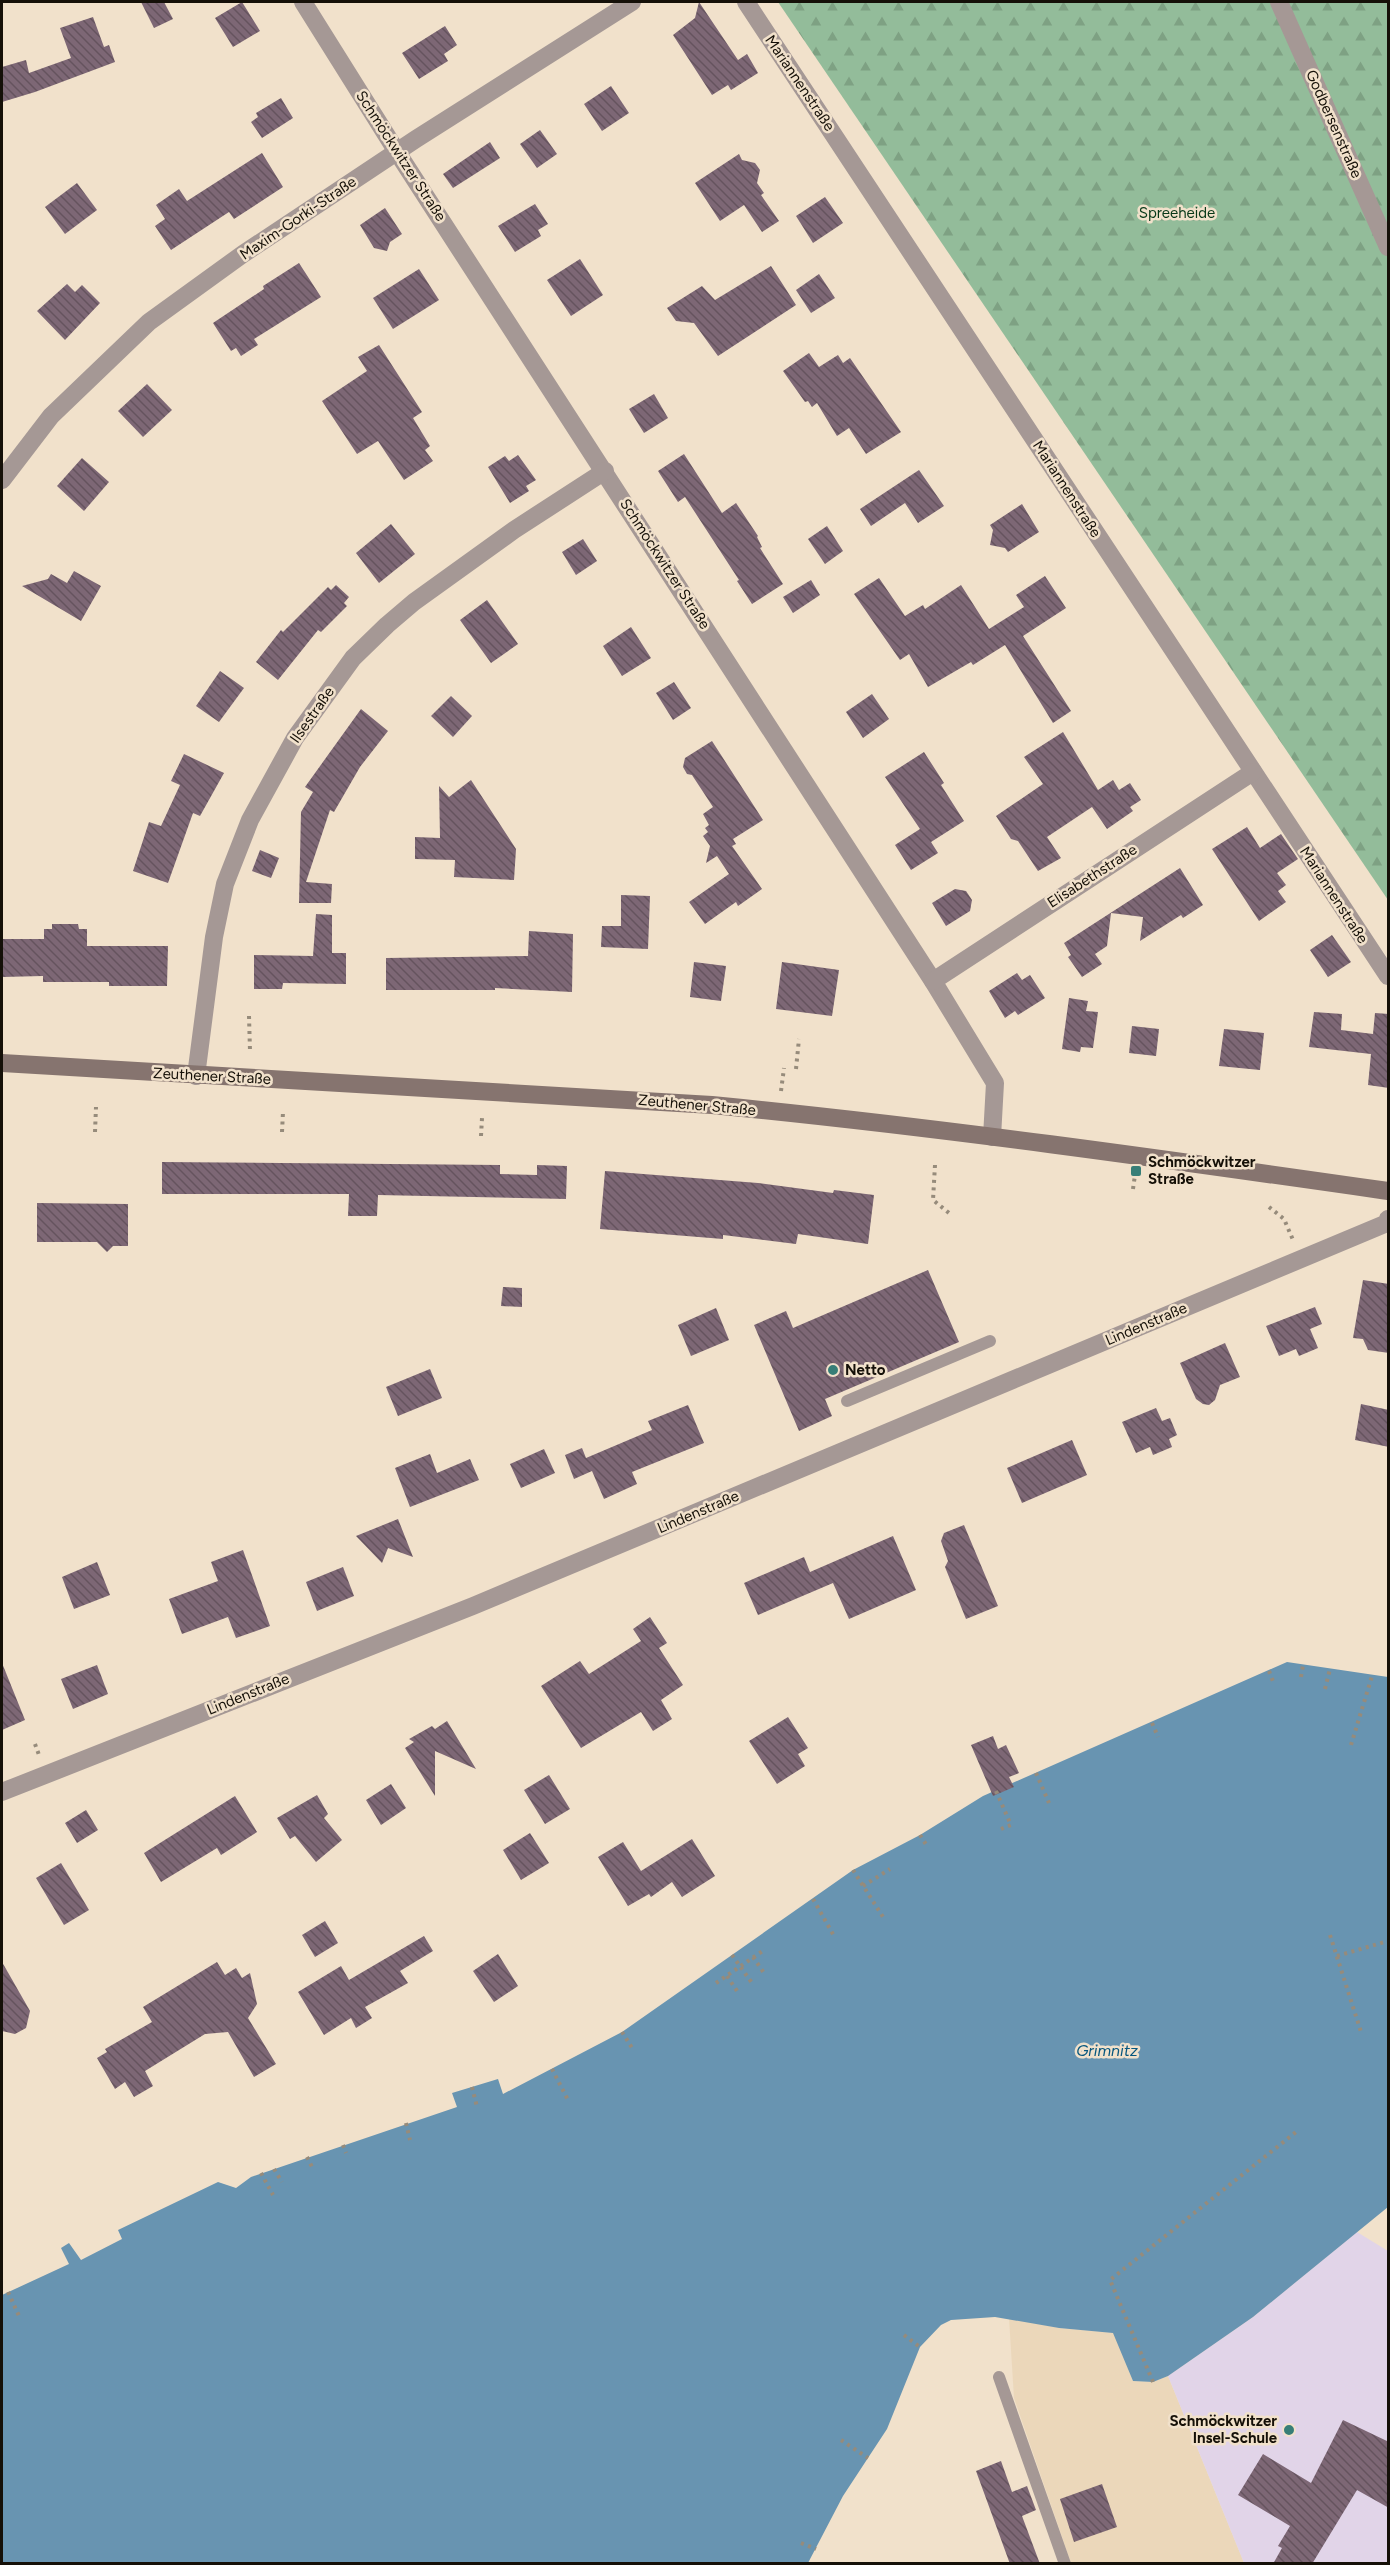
<svg xmlns="http://www.w3.org/2000/svg" width="1390" height="2565" viewBox="0 0 1390 2565" font-family="Figtree,sans-serif">
<defs>
<pattern id="forest-firs" width="22" height="20" patternUnits="userSpaceOnUse" patternTransform="scale(1.5)"><rect width="22" height="20" fill="#93bc9a"/><path d="M5 1l3.5 6h-7zM16 11l3.5 6h-7z" fill="#7ea183"/></pattern>
<pattern id="building-back-hatch" width="6" height="6" patternUnits="userSpaceOnUse" patternTransform="scale(1.5)"><rect width="6" height="6" fill="#7d6775"/><path d="M-1 5l2 2M0 0l6 6M5-1l2 2" fill="none" stroke="#65535e"/></pattern>
</defs>
<rect width="100%" height="100%" fill="#f1e1cb"/>
<path fill="#ebd7ba" d="M1009,2318L1059,2328L1114,2333L1133,2381L1153,2382L1168,2376L1244,2563H1071L1014,2398Z"/>
<path fill="#e1d4e8" d="M1357,2232L1388,2251V2563H1244L1168,2376L1253,2317Z"/>
<path fill="url(#forest-firs)" d="M778,2H1388V900Z"/>
<path fill="#6894b1" d="M1287,1662L1388,1677V2207L1253,2317L1168,2376L1153,2382L1133,2381L1113,2333L1059,2328L995,2317L951,2320L941,2325L920,2347L887,2429L843,2496L808,2563H2V2295L69,2264L61,2248L69,2243L81,2260L122,2239L118,2230L218,2182L236,2188L251,2177L457,2107L452,2093L498,2079L503,2094L622,2032L853,1870L920,1835L983,1796Z"/>
<g fill="url(#building-back-hatch)">
<path d="M141,2H164L173,19L154,28Z"/>
<path d="M242,2L260,31L233,47L215,18Z"/>
<path d="M699,2L738,60L747,54L758,73L731,90L728,85L712,95L673,35L695,18Z"/>
<path d="M93,17L104,47L109,45L115,62L35,92L2,102V67L26,60L29,73L71,58L60,28Z"/>
<path d="M445,26L457,45L444,54L448,61L419,79L402,53Z"/>
<path d="M611,86L629,113L602,131L584,104Z"/>
<path d="M281,98L293,118L262,138L251,122L258,117L256,113Z"/>
<path d="M540,130L557,154L537,168L520,144Z"/>
<path d="M490,142L500,158L453,188L443,174Z"/>
<path d="M262,153L283,187L234,219L229,212L171,250L155,226L165,219L156,205L179,189L187,201Z"/>
<path d="M739,154L742,160L755,163L760,170L757,183L764,193L761,195L779,221L762,232L744,205L720,221L695,183Z"/>
<path d="M77,183L97,210L65,234L45,207Z"/>
<path d="M825,197L843,223L813,243L796,216Z"/>
<path d="M535,204L548,224L538,230L541,236L515,252L498,226Z"/>
<path d="M385,208L402,234L390,242L387,251L374,248L360,225Z"/>
<path d="M580,259L603,295L571,316L547,280Z"/>
<path d="M299,263L321,297L254,339L258,345L241,356L236,348L231,351L213,323L264,289L263,286Z"/>
<path d="M771,266L796,305L718,356L694,323L676,321L667,308L702,286L715,300Z"/>
<path d="M419,269L439,300L393,329L373,298Z"/>
<path d="M819,274L835,298L811,313L796,290Z"/>
<path d="M67,284L75,292L82,285L100,303L65,340L37,311Z"/>
<path d="M379,345L422,412L413,418L430,446L425,450L433,461L404,480L378,441L357,454L322,401L367,371L358,357Z"/>
<path d="M809,353L819,367L838,355L843,363L850,358L901,432L866,454L849,428L837,436L817,403L812,407L808,401L805,402L783,371Z"/>
<path d="M147,384L172,410L143,437L118,411Z"/>
<path d="M654,394L668,418L644,433L629,409Z"/>
<path d="M684,454L722,513L736,503L758,536L757,537L762,547L760,548L783,584L752,604L737,581L739,580L685,497L678,502L658,471Z"/>
<path d="M518,455L536,480L526,486L529,491L510,503L488,467L505,456L509,461Z"/>
<path d="M82,458L109,482L84,511L57,486Z"/>
<path d="M919,470L944,506L918,523L905,503L871,526L860,509Z"/>
<path d="M1022,504L1039,532L1008,552L1005,548L990,545L993,530L990,525Z"/>
<path d="M391,524L415,554L379,583L356,553Z"/>
<path d="M827,526L843,551L825,564L808,539Z"/>
<path d="M583,539L597,561L576,575L562,552Z"/>
<path d="M74,571L101,586L81,621L22,586L48,579L51,574L67,583Z"/>
<path d="M1045,576L1066,608L1023,636L1071,711L1053,723L1005,645L973,665L971,662L928,687L909,654L900,660L854,594L879,578L905,616L923,605L925,609L961,585L989,629L1024,607L1016,595Z"/>
<path d="M811,580L820,595L793,613L783,597Z"/>
<path d="M336,585L349,597L344,603L347,606L321,632L318,630L278,680L256,662L281,630L283,632L328,587L331,590Z"/>
<path d="M487,600L518,644L491,663L460,620Z"/>
<path d="M631,627L651,658L622,676L603,646Z"/>
<path d="M220,671L244,688L219,722L196,706Z"/>
<path d="M674,682L691,708L673,720L656,693Z"/>
<path d="M872,694L889,719L863,738L846,712Z"/>
<path d="M451,696L472,716L453,737L431,716Z"/>
<path d="M361,709L388,731L360,767L334,812L330,810L306,882L332,884L331,903H299L301,812L313,792L305,787Z"/>
<path d="M1063,732L1098,790L1113,780L1119,790L1130,783L1141,800L1130,807L1133,811L1107,829L1092,807L1047,837L1061,858L1038,871L1018,841L1011,839L996,816L1043,784L1024,757Z"/>
<path d="M712,741L763,820L733,839L736,844L732,846L762,889L738,906L736,902L705,924L689,902L729,874L717,856L706,863L710,846L703,836L708,832L705,828L709,825L703,814L713,807L692,775L687,774L683,767L685,758Z"/>
<path d="M924,752L944,783L941,785L964,821L931,842L938,853L911,870L895,845L920,829L885,777Z"/>
<path d="M184,754L224,773L200,816L193,813L168,883L133,871L149,822L161,826L180,785L171,781Z"/>
<path d="M471,780L516,849L514,880L454,877L455,860L415,859V837L440,838L439,786L449,797Z"/>
<path d="M1247,827L1260,848L1281,834L1298,859L1277,873L1286,885L1278,891L1286,902L1259,921L1212,849Z"/>
<path d="M260,850L279,858L271,878L252,871Z"/>
<path d="M1180,868L1203,905L1183,918L1181,915L1140,941L1143,917L1111,913L1107,946L1095,954L1102,964L1082,977L1068,957L1071,955L1064,943Z"/>
<path d="M955,889L966,891L972,900L970,911L946,926L932,903Z"/>
<path d="M621,895L650,896L648,949L601,947L602,926H621Z"/>
<path d="M316,914L332,915V953H346V984L283,983L282,989H254V955L313,956Z"/>
<path d="M52,924H78L79,929H87V946H168L167,986H109V982H43V976L2,977V939H44V929H52Z"/>
<path d="M529,931L573,934L572,992L495,988V990H386V958L528,956Z"/>
<path d="M1332,935L1351,962L1328,977L1310,950Z"/>
<path d="M694,962L726,966L721,1001L690,997Z"/>
<path d="M782,962L839,970L832,1016L776,1009Z"/>
<path d="M1017,973L1022,980L1030,975L1045,998L1018,1015L1015,1011L1005,1018L989,991Z"/>
<path d="M1069,998L1088,1001L1086,1011L1098,1012L1093,1048L1081,1047L1080,1052L1062,1049Z"/>
<path d="M1314,1012L1342,1014L1341,1030L1373,1034L1375,1013L1389,1014V1088L1368,1085L1371,1054L1309,1047Z"/>
<path d="M1132,1026L1159,1029L1156,1056L1129,1053Z"/>
<path d="M1224,1029L1264,1033L1260,1070L1219,1066Z"/>
<path d="M162,1162L500,1165V1174L537,1175V1165L567,1166L566,1199L378,1195L377,1216H348L349,1194H162Z"/>
<path d="M605,1171L758,1183L833,1193L834,1190L874,1195L868,1244L798,1234L796,1244L723,1235V1239L600,1229Z"/>
<path d="M37,1203L128,1204V1246H113L107,1252L97,1242H37Z"/>
<path d="M928,1270L959,1342L825,1399L832,1416L799,1431L754,1325L786,1311L793,1328Z"/>
<path d="M1363,1280L1389,1284V1353L1368,1350L1363,1339L1353,1338Z"/>
<path d="M503,1287L522,1288V1307L501,1306Z"/>
<path d="M1315,1307L1322,1324L1310,1329L1318,1348L1299,1356L1296,1349L1279,1356L1266,1326Z"/>
<path d="M716,1308L729,1340L691,1356L678,1325Z"/>
<path d="M1225,1343L1240,1377L1220,1385L1215,1400L1209,1405L1203,1404L1196,1399L1180,1363Z"/>
<path d="M430,1369L442,1398L398,1416L386,1387Z"/>
<path d="M1361,1404L1389,1410V1447L1355,1440Z"/>
<path d="M688,1405L704,1443L632,1472L637,1484L604,1499L592,1471L574,1479L565,1455L582,1448L586,1458L652,1430L648,1421Z"/>
<path d="M1156,1408L1162,1421L1170,1418L1177,1435L1169,1439L1172,1447L1153,1455L1150,1447L1136,1453L1122,1422Z"/>
<path d="M1072,1440L1087,1475L1022,1503L1007,1468Z"/>
<path d="M544,1449L555,1473L521,1488L510,1464Z"/>
<path d="M430,1454L437,1473L470,1459L479,1480L410,1507L395,1468Z"/>
<path d="M398,1519L413,1557L388,1548L382,1563L356,1536Z"/>
<path d="M964,1525L998,1606L966,1619L945,1567L948,1561L941,1541L944,1533Z"/>
<path d="M893,1536L916,1590L849,1619L833,1583L758,1615L744,1583L804,1557L810,1572Z"/>
<path d="M243,1550L270,1626L236,1638L228,1617L182,1634L169,1599L218,1581L211,1562Z"/>
<path d="M97,1562L110,1595L74,1609L62,1577Z"/>
<path d="M343,1567L354,1596L317,1611L306,1582Z"/>
<path d="M650,1617L667,1643L659,1648L683,1685L661,1700L672,1719L653,1731L641,1712L581,1748L541,1686L580,1661L589,1674L641,1641L633,1629Z"/>
<path d="M2,1663L25,1720L2,1730Z"/>
<path d="M97,1665L108,1694L73,1709L61,1679Z"/>
<path d="M788,1717L808,1748L798,1754L805,1766L777,1784L749,1741Z"/>
<path d="M447,1721L476,1769L435,1751V1796L405,1748L414,1742L409,1739L432,1726L435,1729Z"/>
<path d="M993,1736L998,1749L1006,1745L1019,1773L1009,1777L1014,1787L993,1796L971,1745Z"/>
<path d="M549,1775L570,1809L545,1824L524,1790Z"/>
<path d="M391,1784L406,1808L381,1825L366,1800Z"/>
<path d="M317,1795L328,1814L324,1818L342,1840L316,1862L295,1836L290,1839L277,1818Z"/>
<path d="M235,1796L257,1832L221,1855L217,1848L161,1882L144,1853Z"/>
<path d="M86,1810L98,1830L77,1843L65,1823Z"/>
<path d="M530,1833L549,1863L521,1880L503,1850Z"/>
<path d="M692,1839L715,1876L682,1897L672,1882L651,1897L649,1894L628,1906L598,1857L623,1842L641,1871Z"/>
<path d="M61,1863L89,1910L64,1925L36,1878Z"/>
<path d="M325,1921L338,1943L315,1957L302,1935Z"/>
<path d="M424,1936L433,1951L400,1971L408,1983L365,2007L372,2018L356,2028L351,2018L324,2035L298,1992L341,1966L349,1980Z"/>
<path d="M498,1954L518,1986L494,2002L473,1971Z"/>
<path d="M2,1962L30,2011L26,2028L15,2034L2,2031Z"/>
<path d="M217,1962L225,1975L236,1968L242,1978L250,1973L257,2004L248,2018L276,2064L254,2077L228,2032L205,2034L145,2071L153,2086L134,2097L125,2082L115,2089L97,2058L107,2052L105,2049L152,2022L143,2007Z"/>
<path d="M1343,2420L1389,2442V2508L1357,2490L1312,2564H1273L1282,2548L1278,2546L1290,2526L1238,2495L1263,2454L1311,2483Z"/>
<path d="M1001,2461L1012,2492L1027,2486L1036,2510L1022,2516L1040,2564H1010L976,2471Z"/>
<path d="M1102,2484L1117,2527L1074,2542L1060,2499Z"/>
</g>
<g fill="none" stroke-linecap="round" stroke-linejoin="round">
<g stroke="#968b7b" stroke-width="4" stroke-dasharray="3 4.5" stroke-linecap="butt">
<path d="M249,1016L250,1051"/>
<path d="M796,1069L799,1039"/>
<path d="M781,1091L784,1068"/>
<path d="M95,1132L96,1107"/>
<path d="M282,1132L283,1112"/>
<path d="M481,1136L482,1118"/>
<path d="M935,1165L933,1200L949,1213"/>
<path d="M1133,1189L1135,1175"/>
<path d="M1269,1207L1284,1219L1293,1240"/>
<path d="M1269,1671L1274,1684"/>
<path d="M1301,1677L1303,1665"/>
<path d="M1325,1689L1330,1669"/>
<path d="M1152,1723L1158,1737"/>
<path d="M35,1744L39,1755"/>
<path d="M1351,1745L1372,1676"/>
<path d="M1036,1773L1049,1803"/>
<path d="M996,1791L1011,1825L1001,1829"/>
<path d="M920,1835L927,1846"/>
<path d="M853,1870L883,1917"/>
<path d="M863,1886L890,1869"/>
<path d="M813,1899L834,1936"/>
<path d="M1330,1935L1362,2035"/>
<path d="M732,1955L752,1983"/>
<path d="M1337,1956L1388,1941"/>
<path d="M753,1957L764,1973"/>
<path d="M727,1976L737,1991"/>
<path d="M716,1983L764,1950"/>
<path d="M622,2032L634,2051"/>
<path d="M552,2069L568,2100"/>
<path d="M472,2087L477,2107"/>
<path d="M406,2123L410,2140"/>
<path d="M343,2145L346,2153"/>
<path d="M307,2157L313,2169"/>
<path d="M274,2169L282,2182"/>
<path d="M261,2173L273,2195"/>
<path d="M8,2292L19,2316"/>
<path d="M904,2335L920,2347"/>
<path d="M1153,2382L1110,2280L1296,2132"/>
<path d="M841,2440L868,2458"/>
<path d="M801,2543L816,2549"/>
<path d="M755,2563L756,2564"/>
</g>
<g stroke="#a59895" stroke-width="12">
<path d="M847,1401L990,1341"/>
<path d="M999,2377L1065,2564"/>
</g>
<g stroke="#a59895" stroke-width="18">
<path d="M303,2L397,152L933,981L995,1083L992,1137"/>
<path d="M746,2L1388,976"/>
<path d="M1279,2L1388,247"/>
<path d="M2,480L51,416L149,322L243,254L416,139L632,2"/>
<path d="M933,981L1253,772"/>
<path d="M196,1076L214,937L225,884L250,820L295,738L353,658L387,625L414,602L514,530L605,471"/>
<path d="M2,1792L473,1606L1387,1223L1388,1219"/>
</g>
<path stroke="#86746f" stroke-width="18" d="M2,1063L712,1105C938,1127 1164,1159 1388,1191"/>
</g>
<g fill="#377e77" stroke="#f1e1cb" stroke-width="2">
<rect x="1130" y="1165" width="12" height="12" rx="3"/>
<circle cx="833" cy="1370" r="6"/>
<circle cx="1289" cy="2430" r="6"/>
</g>
<g text-anchor="middle" dominant-baseline="central" stroke-width="5" stroke-linejoin="round" paint-order="stroke">
<g font-size="15" fill="#151008" stroke="#f1e1cb">
<text transform="translate(800 83) rotate(56)">Mariannenstraße</text>
<text transform="translate(1334 124) rotate(66)">Godbersenstraße</text>
<text transform="translate(401 156) rotate(57)">Schmöckwitzer Straße</text>
<text transform="translate(298 218) rotate(-34)">Maxim-Gorki-Straße</text>
<text transform="translate(1067 489) rotate(57)">Mariannenstraße</text>
<text transform="translate(665 564) rotate(57)">Schmöckwitzer Straße</text>
<text transform="translate(312 715) rotate(-55)">Ilsestraße</text>
<text transform="translate(1092 876) rotate(-33)">Elisabethstraße</text>
<text transform="translate(1334 895) rotate(57)">Mariannenstraße</text>
<text transform="translate(212 1076) rotate(3)">Zeuthener Straße</text>
<text transform="translate(697 1105) rotate(5)">Zeuthener Straße</text>
<text transform="translate(1146 1324) rotate(-23)">Lindenstraße</text>
<text transform="translate(698 1512) rotate(-23)">Lindenstraße</text>
<text transform="translate(248 1694) rotate(-22)">Lindenstraße</text>
</g>
<g font-size="15" fill="#073818" stroke="#f1e1cb">
<text x="1177" y="213">Spreeheide</text>
</g>
<g font-size="15" font-weight="bold" fill="#151008" stroke="#f1e1cb" text-anchor="start">
<text x="1148" y="1162">Schmöckwitzer<tspan x="1148" dy="17">Straße</tspan></text>
<text x="845" y="1370">Netto</text>
<text x="1277" y="2421" text-anchor="end">Schmöckwitzer<tspan x="1277" dy="17">Insel-Schule</tspan></text>
</g>
<g font-size="16" font-style="italic" fill="#06567e" stroke="#f1e1cb">
<text x="1107" y="2050">Grimnitz</text>
</g>
</g>
<rect width="1390" height="2565" fill="none" stroke="#151008" stroke-width="6"/>
</svg>
